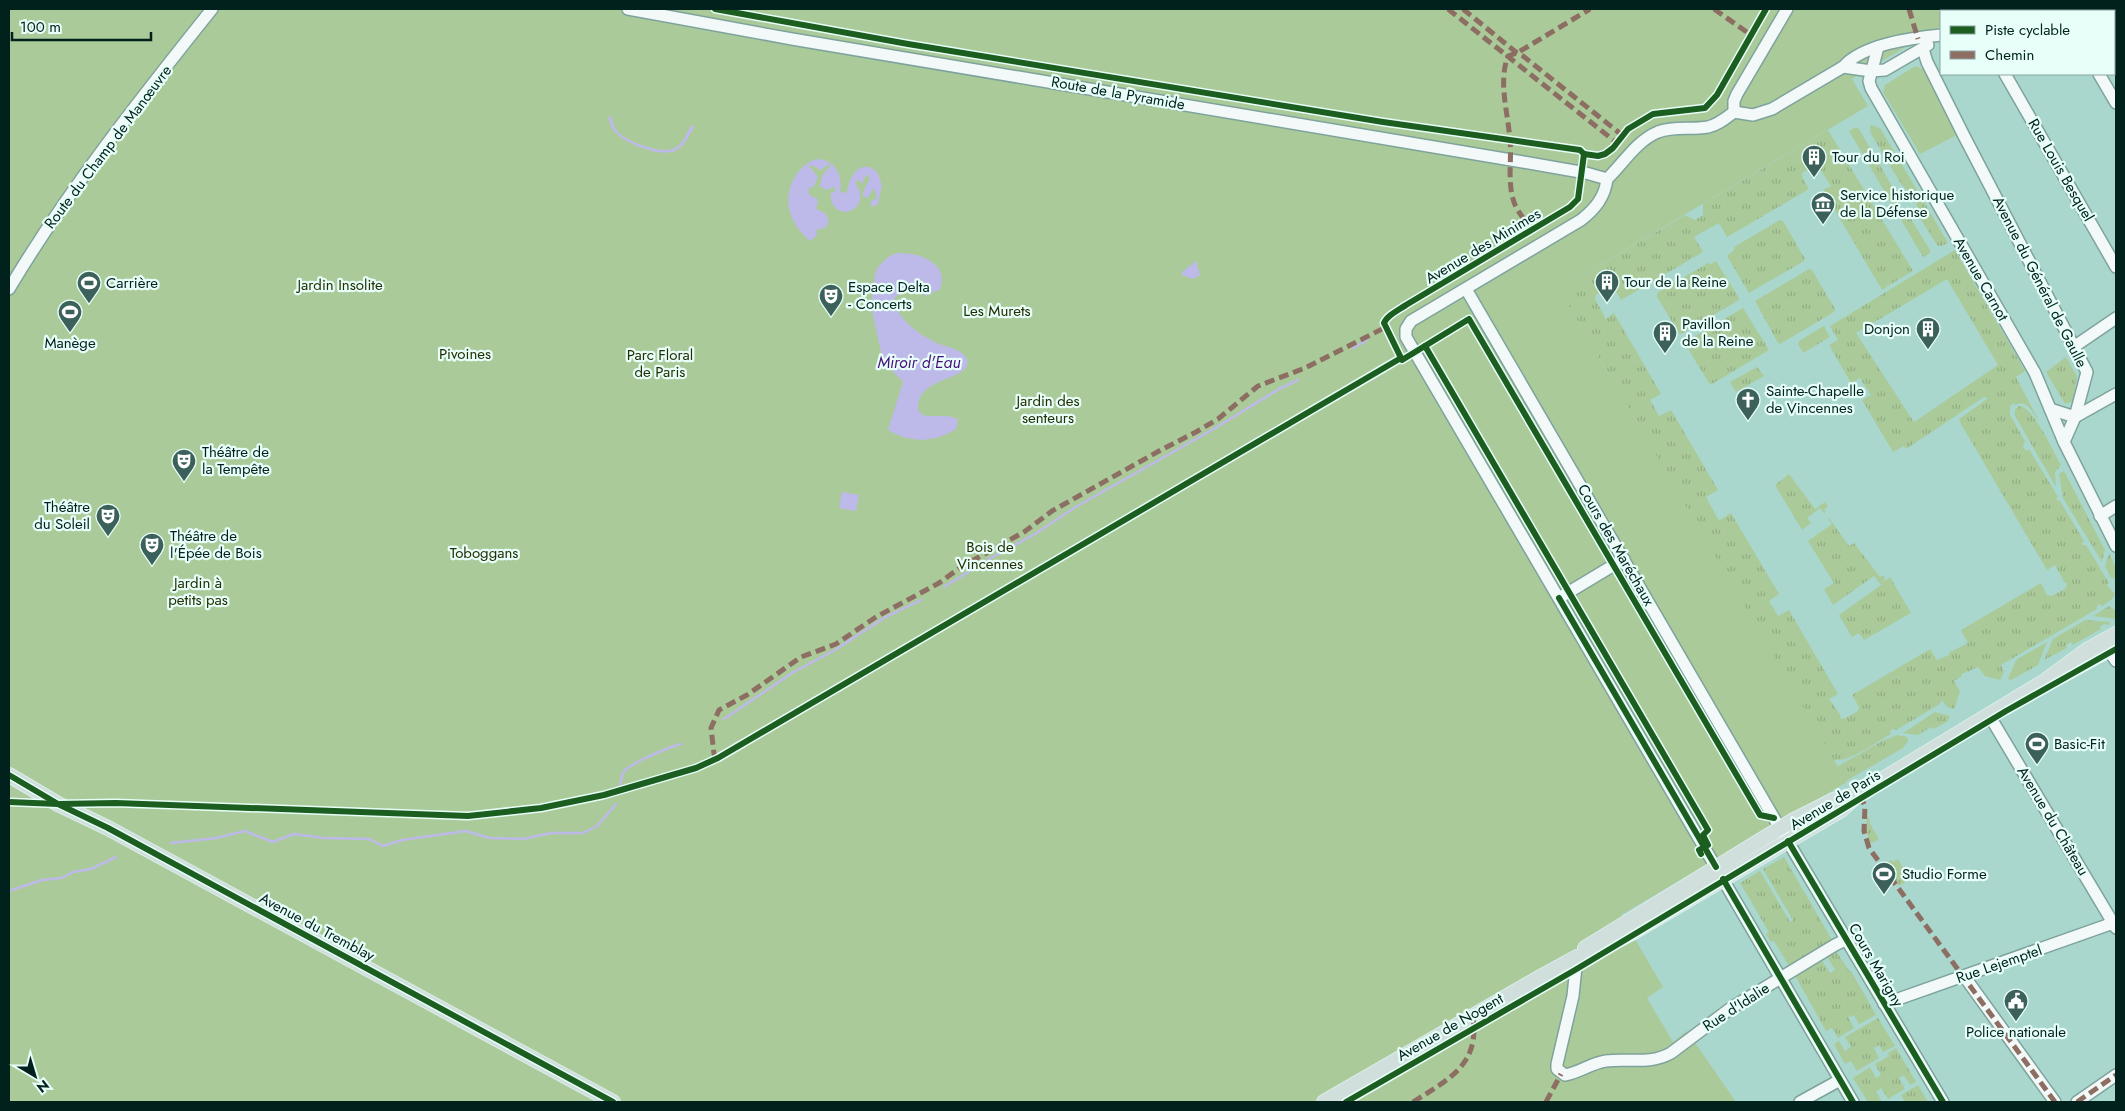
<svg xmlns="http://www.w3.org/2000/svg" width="2125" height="1111" viewBox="0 0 2125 1111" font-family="Jost,sans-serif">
<defs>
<pattern id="grass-tufts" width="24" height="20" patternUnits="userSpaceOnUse" patternTransform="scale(1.25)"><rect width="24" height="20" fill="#abca9a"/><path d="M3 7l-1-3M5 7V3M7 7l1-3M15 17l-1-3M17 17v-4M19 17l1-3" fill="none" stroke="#91ad84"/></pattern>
</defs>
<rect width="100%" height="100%" fill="#a9d7ce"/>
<g fill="url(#grass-tufts)" fill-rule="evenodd">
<path d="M1871,125L1880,128L1923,200L1911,195L1901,184L1871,134L1870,127Z"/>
<path d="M1856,127L1859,129L1899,198L1896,201L1897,203L1893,206L1849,131Z"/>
<path d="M1828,130L1913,271L1888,286L1886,284L1887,287L1882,290L1823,190L1831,186L1820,169L1821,166L1816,165L1802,173V177L1809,189L1727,237L1719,223L1694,237L1703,252L1621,300L1614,288L1610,287L1596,295L1595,299L1606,319L1614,313L1661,394L1650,400L1659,416L1671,410L1718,490L1706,497L1718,519L1720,520L1731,513L1779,594L1769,601L1778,616L1789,610L1838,694L1829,699L1841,716L1840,718L1844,719L1858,711L1859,707L1852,695L1930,649L1937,660L1949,655L1950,652L1968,643L1961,630L2041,583L2047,595L2052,596L2066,588L2067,583H2065L2055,565L2047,570L1961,424L1959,419L1987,399L1986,397H1984L1906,449L1904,446L1893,452L1862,400L1871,395L1860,378L1851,383L1829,345L1838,340L1830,326L1955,250L2025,371L2016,377L2039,421C2032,414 2029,399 2015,405L2014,403L2010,406V415L2025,441L2023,447L2026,451L2029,449L2058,497L2056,498L2058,501H2060L2084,541L2082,543L2083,545H2086L2109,583L2107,585L2115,594L2111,600L2102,606L2100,604L2097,606V609L2001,665L2004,672L2000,680L1985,676L1978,667L1962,674L1961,677L1954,681L1960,691L1955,707L1953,709L1947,707L1942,700L1940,704L1896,730L1893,729L1890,731L1891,734C1877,742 1863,752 1848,758C1841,761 1832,759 1825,761L1697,526L1559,289L1685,215L1695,220L1703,215V204ZM1947,279L1998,365L1914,422L1856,333Z"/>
<path d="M1916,202H1924L1948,243L1941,246L1937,245L1920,218Z"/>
<path d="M1904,216L1910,217L1931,252L1923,257L1900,218Z"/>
<path d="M1780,220L1783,221L1805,259L1804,261L1749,293L1727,256L1734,250V247Z"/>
<path d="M1716,261L1739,298V300L1681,334L1679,333L1657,297V293L1708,263L1711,264Z"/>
<path d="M1809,269L1812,270L1835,309L1834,312L1780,344L1778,343L1755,301Z"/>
<path d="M1743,308L1769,350L1712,384L1709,383L1685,344L1687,341Z"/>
<path d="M1824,326L1830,337L1803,353L1798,344L1799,341Z"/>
<path d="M2066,357L2077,376L2073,401L2066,404L2064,402L2046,372Z"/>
<path d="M1757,367L1764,376L1736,392L1730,382Z"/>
<path d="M2019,406C2033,406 2054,453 2061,465L2055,472L2056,487L2015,416V410Z"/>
<path d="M2064,471L2105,550L2102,562L2063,498L2059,474Z"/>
<path d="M1789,474L1815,509L1825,502L1828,507L1824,509L1826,512L1824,513L1820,508L1807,518L1811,523L1802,530L1775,485Z"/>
<path d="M1829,518L1849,546L1854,543L1880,577L1883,575L1885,578L1883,582L1890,577L1911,613L1864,640L1859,633L1852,637L1839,615L1881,585L1874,576L1833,605L1824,589L1834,583L1808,541L1832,524L1828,519Z"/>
<path d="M2109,553L2116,568V579L2111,578L2105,566Z"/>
<path d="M2109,606L2116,611V619L2093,616Z"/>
<path d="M2085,620L2110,622L2109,625L2104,624L2100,627L2101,629L2073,645L2071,642L2066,645L2067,648L2044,660L2053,639Z"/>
<path d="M2047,642L2038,665L2011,680L2008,679L2016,660Z"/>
<path d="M1935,712L1950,716L1948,721L1934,729L1931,727L1918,735L1903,733Z"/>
<path d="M1897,735L1907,737L1908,741L1903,748L1822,795L1826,773L1882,741Z"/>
<path d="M1867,815L1870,820L1869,822L1879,839L1870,844L1866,830Z"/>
<path d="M1784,857L1832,940L1789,966L1774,941L1771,942L1766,934L1769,932L1740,883L1760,871L1790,922L1793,920L1763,869Z"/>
<path d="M1898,859L1910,879L1899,886L1885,864L1891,860L1893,862Z"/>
<path d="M1835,949L1849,971H1851L1876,1015L1859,1024L1854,1015L1848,1017L1854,1028L1838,1038L1832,1028L1826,1031L1793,972L1820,957L1830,973L1835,970L1825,953Z"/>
<path d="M1878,1018L1895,1046L1883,1052L1879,1045L1874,1048L1879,1058L1857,1071L1851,1061L1845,1064L1834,1044L1839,1041L1845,1051L1851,1047L1845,1037Z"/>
<path d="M1896,1048L1916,1082L1910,1085L1904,1075L1899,1078L1905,1089L1888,1099L1881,1088L1876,1092L1882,1102H1868L1853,1078L1870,1067L1876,1078L1881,1075L1875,1064L1889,1056L1888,1053Z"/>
<path d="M1918,1085L1928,1102H1905L1901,1095Z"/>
</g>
<g fill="#abca9a">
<path d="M9,9H1971L1967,11H1941V26L1852,79L1868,106L1559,289L1847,782L1621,915L1663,987L1647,998L1673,1042L1687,1031L1736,1102H9Z"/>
<path d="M1915,66L1923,69L1957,135L1920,154L1883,92L1885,85Z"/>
</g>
<g fill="#bdb9e9">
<path d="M611,116C613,122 614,127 617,131C627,142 662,155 675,148C683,143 687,133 691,125L694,127C689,136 685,146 675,151C661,157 628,145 617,134C612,130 610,124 608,117Z"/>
<path d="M816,159C835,159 843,175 840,192L847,193C848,177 861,157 877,172L882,185L878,204L873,207L870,202L877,198L875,190L873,189L868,198L863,196V192L870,178L866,175L862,184L859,180L855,182C876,213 828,225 831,192L836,191L834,187L826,190L820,186L822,176L831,165L829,164L821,170L811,165L809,166L818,177L814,186L808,189L810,196L817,198L818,204L815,208L826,214L829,222L825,228L816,230L817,236L810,241C802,234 794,225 791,215C783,194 794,167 816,159Z"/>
<path d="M897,253C918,252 950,263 940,289L926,296C916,288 903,287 894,299C896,319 921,336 939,344C947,347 957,348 964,355C969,360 969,366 963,371C947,381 916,384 918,410L923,415C933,418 950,413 958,420L956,429C934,443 910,443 888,430L903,382L883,361L871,306L875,274L878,267L888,257Z"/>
<path d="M1196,261L1200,275L1193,279L1182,275V272Z"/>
<path d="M842,492L859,495L856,511L839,508Z"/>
</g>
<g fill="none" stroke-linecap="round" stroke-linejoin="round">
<g stroke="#bdb9e9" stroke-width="2.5">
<path d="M1353,348L1367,340"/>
<path d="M944,587L989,559L1035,534L1074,508L1212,430L1279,389L1298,380"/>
<path d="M724,719L792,673L835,650L884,618L921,600"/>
<path d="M620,785C621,781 622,776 623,773C629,763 670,747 681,744"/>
<path d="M171,843L216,838L245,831L273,842L294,834L324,838L369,839L383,846L402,840L466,831L489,838L523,839L551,833H583L597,826L616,804"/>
<path d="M9,891L42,880L62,878L73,872L91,869L116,857"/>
</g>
<defs>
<g id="minor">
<path d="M628,9L792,39L1523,162L1586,173L1607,179"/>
<path d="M2062,9L2064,11"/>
<path d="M1985,11L1989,9"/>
<path d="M1878,47L1869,81L1871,88L2035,373L2064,442"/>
<path d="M1923,49L1927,62L1964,136L2087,372L2075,417L2064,442L2116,546"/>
<path d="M1843,67L1871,71L1885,70L1928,45"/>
<path d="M2005,74L2116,267"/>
<path d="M2099,74L2116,103"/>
<path d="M1734,112L1753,115L1772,109L1843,67C1863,44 1912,38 1941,35"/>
<path d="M1734,112V101L1737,94L1787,9"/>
<path d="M1607,179C1605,197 1595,209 1581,220L1411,321L1406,329V337L1853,1102"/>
<path d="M1607,179C1623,164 1636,141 1658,132C1674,126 1691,130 1708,127C1718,125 1726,118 1734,112"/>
<path d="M9,289C68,190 140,99 212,9"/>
<path d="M1466,289L1774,818L1943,1102"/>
<path d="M2075,346L2116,318"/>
<path d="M2050,409L2075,417"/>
<path d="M2075,417L2116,394"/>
<path d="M2100,516L2116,506"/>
<path d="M1559,598L1624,559"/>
<path d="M2109,651L2116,661"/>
<path d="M1989,715L2116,928"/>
<path d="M1577,957L1573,996L1557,1064V1069L1565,1075C1579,1073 1591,1063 1606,1061C1628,1058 1650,1065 1671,1053L1731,1008L1835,945L1847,939"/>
<path d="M1964,976L2055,1102"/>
<path d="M1884,1004L2116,922"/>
<path d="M1800,1102L1840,1080"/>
<path d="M2077,1102L2116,1075"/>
</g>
<g id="major">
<path d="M2065,674L2116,646"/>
<path d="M9,775L58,804L108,828L613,1102"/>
<path d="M1585,948L1792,821L1834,800L1857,794"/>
<path d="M1324,1102L1537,979L1577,957L1588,956L1632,933L1841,810L1860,793L2045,681L2087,650L2116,634"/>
</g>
</defs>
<use href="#minor" stroke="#7ea39c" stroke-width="14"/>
<use href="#major" stroke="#d8ede9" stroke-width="16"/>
<use href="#minor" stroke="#f2f9f8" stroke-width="11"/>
<use href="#major" stroke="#d1dfdc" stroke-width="14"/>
<g stroke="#8d6e63" stroke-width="5" stroke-dasharray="10 5" stroke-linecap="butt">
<path d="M1448,9L1617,143"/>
<path d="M1463,9L1517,53L1523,56L1622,135"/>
<path d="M1714,9L1751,35L1754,30"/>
<path d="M1909,9L1918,39"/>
<path d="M1533,231C1527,222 1517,212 1514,202C1507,182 1512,160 1510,140C1508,113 1498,82 1508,56L1517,53L1590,9"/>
<path d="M718,758L714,754L711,728L719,710L747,695L801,657L836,644L876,617L939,583L961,567L1024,532L1052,511L1159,451L1196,432L1218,419L1258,386L1305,368L1386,327"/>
<path d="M1860,795L1865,806L1864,831L1869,848L2055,1102"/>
<path d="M1413,1102C1449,1079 1480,1065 1473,1016"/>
<path d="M1546,1102L1561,1074"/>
<path d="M2077,1102L2116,1075"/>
</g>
<defs>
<g id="cycleway">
<path d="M715,9L908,44L1383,122L1580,150L1584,154"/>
<path d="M1584,154L1578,199L1570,207L1406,305C1399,310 1387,315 1384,323L1402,360L1469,319L1760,815L1774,818"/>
<path d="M1584,154L1598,156L1605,154L1613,148L1628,129L1653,114L1705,108L1717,95L1766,9"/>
<path d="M1425,346L1708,830L1703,835L1708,845L1699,850L1701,854"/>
<path d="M1559,598L1716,867"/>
<path d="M9,775L58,804L108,828L613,1102"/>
<path d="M9,802L58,804L116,803L468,816L541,808L604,795L696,768L718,758L1401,358"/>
<path d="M1788,841L1943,1102"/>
<path d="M1723,879L1853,1102"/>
<path d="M1346,1102L1575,970L2006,711L2116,649"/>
</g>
</defs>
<use href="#cycleway" stroke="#e7fef9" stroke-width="9"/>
<use href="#cycleway" stroke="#1b5e20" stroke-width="6"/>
</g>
<defs>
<symbol id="building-pin" viewBox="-11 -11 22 30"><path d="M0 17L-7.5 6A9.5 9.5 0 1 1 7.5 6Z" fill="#3b615a" stroke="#e7fef9"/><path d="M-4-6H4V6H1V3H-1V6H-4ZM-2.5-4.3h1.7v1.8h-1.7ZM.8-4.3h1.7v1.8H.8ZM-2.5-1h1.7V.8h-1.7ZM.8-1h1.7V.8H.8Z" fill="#fff"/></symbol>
<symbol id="museum-pin" viewBox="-11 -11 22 30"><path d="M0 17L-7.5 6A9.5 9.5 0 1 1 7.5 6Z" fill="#3b615a" stroke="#e7fef9"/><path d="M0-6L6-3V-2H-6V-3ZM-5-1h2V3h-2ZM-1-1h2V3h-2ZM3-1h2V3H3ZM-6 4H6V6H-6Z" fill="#fff"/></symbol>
<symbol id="stadium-pin" viewBox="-11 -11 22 30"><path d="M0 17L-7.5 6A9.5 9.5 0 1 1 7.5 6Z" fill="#3b615a" stroke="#e7fef9"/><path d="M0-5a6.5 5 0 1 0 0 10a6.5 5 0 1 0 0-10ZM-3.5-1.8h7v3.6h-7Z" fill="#fff"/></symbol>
<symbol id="theatre-pin" viewBox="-11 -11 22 30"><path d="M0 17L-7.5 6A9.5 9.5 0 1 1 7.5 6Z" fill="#3b615a" stroke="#e7fef9"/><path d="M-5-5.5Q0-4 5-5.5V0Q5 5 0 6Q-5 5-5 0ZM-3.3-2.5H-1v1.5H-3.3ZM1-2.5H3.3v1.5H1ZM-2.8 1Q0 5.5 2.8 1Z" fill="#fff"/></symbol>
<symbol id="church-pin" viewBox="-11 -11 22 30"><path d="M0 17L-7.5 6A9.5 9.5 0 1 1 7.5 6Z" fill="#3b615a" stroke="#e7fef9"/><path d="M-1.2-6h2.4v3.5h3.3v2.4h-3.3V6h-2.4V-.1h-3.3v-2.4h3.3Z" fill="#fff"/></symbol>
<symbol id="civic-pin" viewBox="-11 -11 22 30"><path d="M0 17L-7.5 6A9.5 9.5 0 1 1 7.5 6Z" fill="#3b615a" stroke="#e7fef9"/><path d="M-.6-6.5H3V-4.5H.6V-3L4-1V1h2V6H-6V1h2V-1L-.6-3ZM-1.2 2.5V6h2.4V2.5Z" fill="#fff"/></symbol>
</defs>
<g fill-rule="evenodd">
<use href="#building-pin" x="1800" y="143" width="28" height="38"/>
<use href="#museum-pin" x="1809" y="190" width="28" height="38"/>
<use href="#building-pin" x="1593" y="268" width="28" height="38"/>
<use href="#stadium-pin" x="75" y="269" width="28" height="38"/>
<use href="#theatre-pin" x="817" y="282" width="28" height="38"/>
<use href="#stadium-pin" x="56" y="298" width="28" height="38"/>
<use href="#building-pin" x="1914" y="315" width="28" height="38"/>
<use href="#building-pin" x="1651" y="319" width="28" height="38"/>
<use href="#church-pin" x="1734" y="386" width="28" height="38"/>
<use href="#theatre-pin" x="170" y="447" width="28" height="38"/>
<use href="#theatre-pin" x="94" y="502" width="28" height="38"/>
<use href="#theatre-pin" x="138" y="531" width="28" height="38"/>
<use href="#stadium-pin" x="2023" y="730" width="28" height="38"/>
<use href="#stadium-pin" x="1870" y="860" width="28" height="38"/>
<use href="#civic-pin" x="2002" y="987" width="28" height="38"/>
</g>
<g text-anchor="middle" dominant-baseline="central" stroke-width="4.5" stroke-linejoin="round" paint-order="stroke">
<g font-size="15" fill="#00211c" stroke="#e7fef9">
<text transform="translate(1118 93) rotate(10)">Route de la Pyramide</text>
<text transform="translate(108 147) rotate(-53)">Route du Champ de Manœuvre</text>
<text transform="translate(2061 170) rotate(60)">Rue Louis Besquel</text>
<text transform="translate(1483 246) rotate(-31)">Avenue des Minimes</text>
<text transform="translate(1981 279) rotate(60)">Avenue Carnot</text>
<text transform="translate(2040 282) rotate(63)">Avenue du Général de Gaulle</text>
<text transform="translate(1616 545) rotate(60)">Cours des Maréchaux</text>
<text transform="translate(1835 800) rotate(-31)">Avenue de Paris</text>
<text transform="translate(2053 821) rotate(59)">Avenue du Château</text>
<text transform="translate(317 927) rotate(28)">Avenue du Tremblay</text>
<text transform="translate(1999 964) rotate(-19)">Rue Lejemptel</text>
<text transform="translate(1876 965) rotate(60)">Cours Marigny</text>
<text transform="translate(1736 1007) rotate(-33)">Rue d'Idalie</text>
<text transform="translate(1450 1027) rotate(-30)">Avenue de Nogent</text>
</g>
<g font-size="15" fill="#00211c" stroke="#e7fef9" text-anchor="start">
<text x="1832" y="157">Tour du Roi</text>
<text x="1840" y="195">Service historique<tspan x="1840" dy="17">de la Défense</tspan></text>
<text x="1624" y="282">Tour de la Reine</text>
<text x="106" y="283">Carrière</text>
<text x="848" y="287">Espace Delta<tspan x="848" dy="17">- Concerts</tspan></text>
<text x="1682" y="324">Pavillon<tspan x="1682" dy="17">de la Reine</tspan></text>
<text x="1910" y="329" text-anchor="end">Donjon</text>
<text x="70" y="343" text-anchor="middle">Manège</text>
<text x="1766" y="391">Sainte-Chapelle<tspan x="1766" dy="17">de Vincennes</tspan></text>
<text x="202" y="452">Théâtre de<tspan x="202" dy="17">la Tempête</tspan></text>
<text x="90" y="507" text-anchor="end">Théâtre<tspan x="90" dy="17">du Soleil</tspan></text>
<text x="170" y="536">Théâtre de<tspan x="170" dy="17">l'Épée de Bois</tspan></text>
<text x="2054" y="744">Basic-Fit</text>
<text x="1902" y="874">Studio Forme</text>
<text x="2016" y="1032" text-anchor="middle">Police nationale</text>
</g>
<g font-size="15" fill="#252e02" stroke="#e7fef9">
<text x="340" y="285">Jardin Insolite</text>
<text x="997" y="311">Les Murets</text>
<text x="465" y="354">Pivoines</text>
<text x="660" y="355">Parc Floral<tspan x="660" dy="17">de Paris</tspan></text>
<text x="1048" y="401">Jardin des<tspan x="1048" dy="17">senteurs</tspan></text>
<text x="990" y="547">Bois de<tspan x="990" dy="17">Vincennes</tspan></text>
<text x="484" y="553">Toboggans</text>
<text x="198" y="583">Jardin à<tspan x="198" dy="17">petits pas</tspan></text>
</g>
<g font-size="16" font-style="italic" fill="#48127c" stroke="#e7fef9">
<text x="919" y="362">Miroir d'Eau</text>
</g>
</g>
<rect width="2125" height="1111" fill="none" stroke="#00211c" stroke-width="20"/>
<rect x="1940" y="10" width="175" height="65" fill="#e7fef9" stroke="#8ba6a1"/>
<rect x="1950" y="26" width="25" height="8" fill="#1b5e20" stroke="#8ba6a1"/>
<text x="1985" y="35" font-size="15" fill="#00211c">Piste cyclable</text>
<rect x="1950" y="51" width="25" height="8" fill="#8d6e63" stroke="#8ba6a1"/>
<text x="1985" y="60" font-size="15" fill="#00211c">Chemin</text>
<g transform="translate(35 1076) rotate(142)" stroke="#e7fef9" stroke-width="4" paint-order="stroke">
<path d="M0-4L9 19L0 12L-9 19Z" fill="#00211c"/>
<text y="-8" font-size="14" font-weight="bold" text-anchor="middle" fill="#00211c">N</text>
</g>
<path d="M12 32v8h139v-8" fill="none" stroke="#00211c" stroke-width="2.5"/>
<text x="20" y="32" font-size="15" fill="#00211c" stroke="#e7fef9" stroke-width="4" paint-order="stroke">100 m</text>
</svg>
